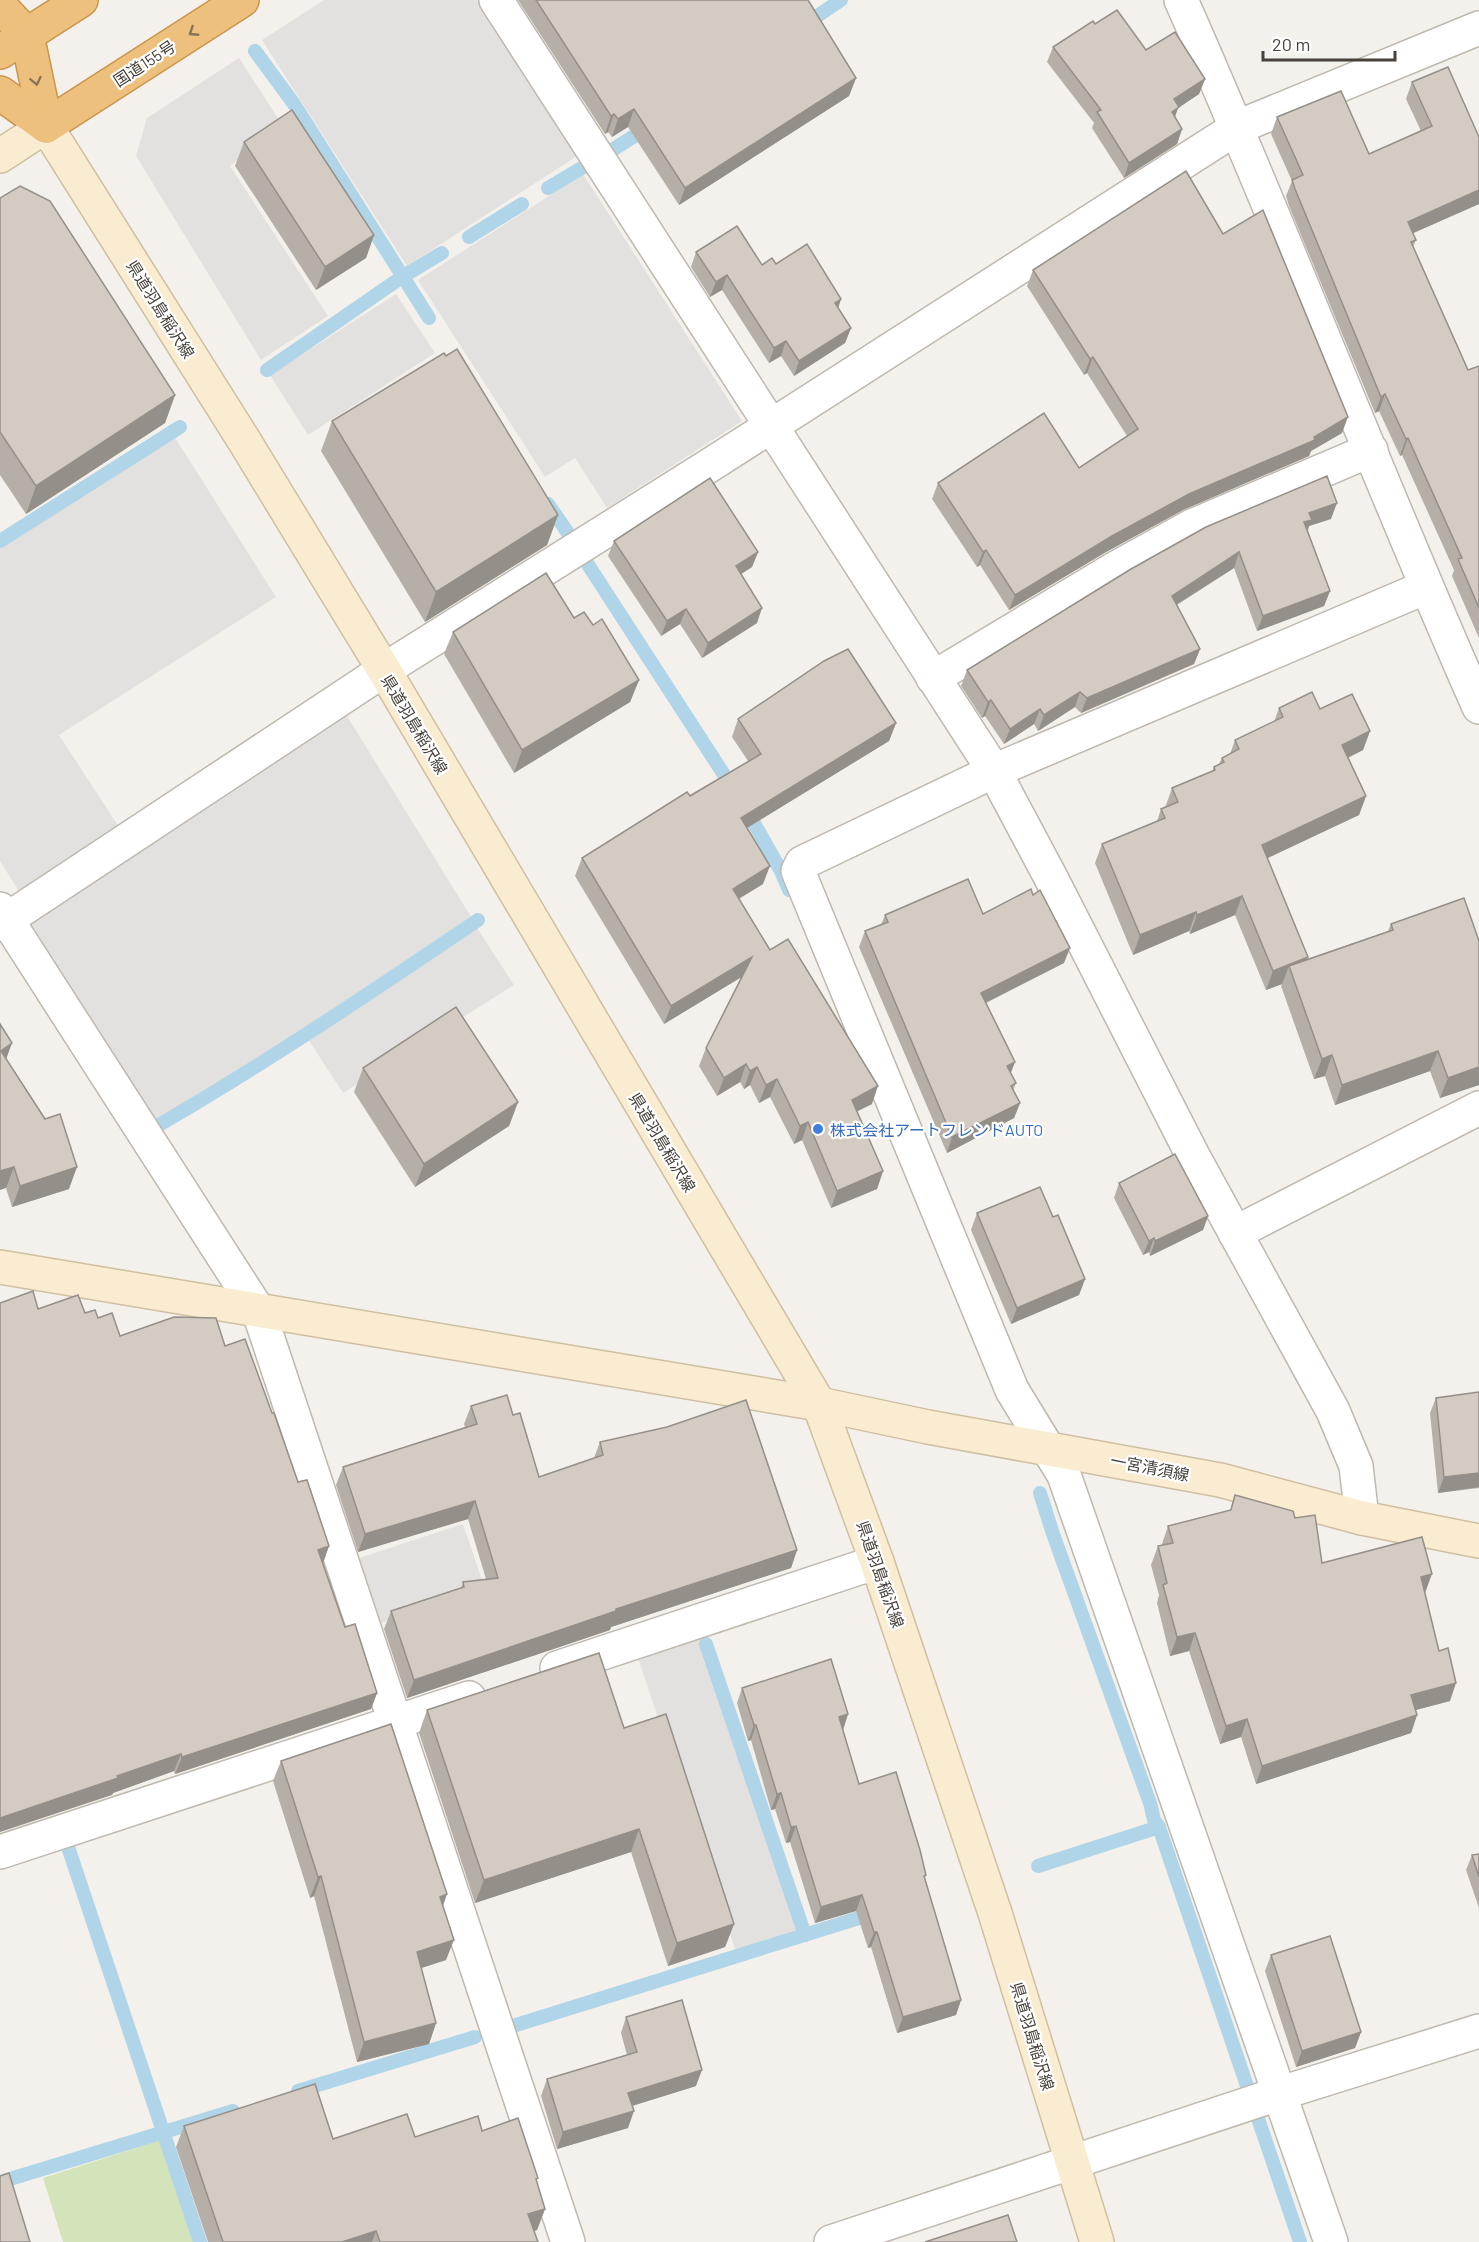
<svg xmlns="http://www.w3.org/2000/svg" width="1479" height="2242" viewBox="0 0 1479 2242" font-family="Barlow,'Noto Sans JP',sans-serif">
<rect width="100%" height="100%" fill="#f4f1ec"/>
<path fill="#d3e3ba" d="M161,2140L194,2242H63L43,2178Z"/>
<g fill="#e3e1df">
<path d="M324,0H477L577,156L407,266L262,40Z"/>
<path d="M239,58L285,129L230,166L328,316L261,360L136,156L147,118Z"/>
<path d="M583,174L742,421L607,508L575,458L545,477L418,280Z"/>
<path d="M396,294L435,353L308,435L270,375Z"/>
<path d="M174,436L276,597L59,735L119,827L20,893L0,861V547Z"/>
<path d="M347,716L473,920L332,1015L158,1123L30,924Z"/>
<path d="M477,928L514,985L343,1093L306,1036Z"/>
<path d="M463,1524L485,1589L381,1623L359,1558Z"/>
<path d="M699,1631L798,1932L736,1952L636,1652Z"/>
</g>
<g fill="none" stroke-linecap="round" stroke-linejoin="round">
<g stroke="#b0d5e9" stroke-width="14">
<path d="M804,25L841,0"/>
<path d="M255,51L294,104L429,318"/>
<path d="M606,154L650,126"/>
<path d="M548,188L585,166"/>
<path d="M469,237L522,204"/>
<path d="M267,370L402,277L442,253"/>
<path d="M548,504L570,536"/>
<path d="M0,541L180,427"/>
<path d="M587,563L734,790"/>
<path d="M746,809L781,871L789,890"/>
<path d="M159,1125C269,1061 373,991 478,920"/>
<path d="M1040,1493L1053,1534L1150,1803L1154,1820L1159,1827L1300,2242"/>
<path d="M706,1644L805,1935"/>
<path d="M68,1847L200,2242"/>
<path d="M1038,1866L1159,1827"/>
<path d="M516,2025L875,1913"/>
<path d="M298,2091L475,2037"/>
<path d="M0,2182L233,2111"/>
</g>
<defs>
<g id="street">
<path d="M496,0L994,771L1050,876L1193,1156L1333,1411L1356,1466L1362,1518"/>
<path d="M1181,0C1285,234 1375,473 1479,707"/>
<path d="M933,678L1116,568L1192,526L1371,450"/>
<path d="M0,909L259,1312L568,2242"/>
<path d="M0,924L384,670L707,467L1238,127L1479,28"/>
<path d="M1235,1233L1479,1108"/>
<path d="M557,1668L877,1562"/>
<path d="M0,1852L469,1698"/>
<path d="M831,2242L1278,2094L1479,2031"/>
<path d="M1331,2242L1064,1475L1012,1390L798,871L802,863L994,771L1426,587"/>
</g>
<g id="secondary">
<path d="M0,156L46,126L245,442L384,670L819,1404L877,1562L995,1913L1097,2242"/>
<path d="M0,1267L819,1404L928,1427L1220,1480L1362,1518L1479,1541"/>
</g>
<g id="highway">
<path d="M0,6L27,35L46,126"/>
<path d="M0,52L81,0"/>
<path d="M0,93L46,126"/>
<path d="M46,126L242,0"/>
</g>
</defs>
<use href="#street" stroke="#beb8af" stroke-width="36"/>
<use href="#secondary" stroke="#cebfa1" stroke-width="36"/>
<use href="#highway" stroke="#cb954e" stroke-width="36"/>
<use href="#street" stroke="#fff" stroke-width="33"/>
<use href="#secondary" stroke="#f9ecd1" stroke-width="33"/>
<use href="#highway" stroke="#edc17d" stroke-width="33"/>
</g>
<g fill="#b6afa7">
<path d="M518,0H808L856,78L849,96L679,205L628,127L612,137L608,132L605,134Z"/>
<path d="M1095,24L1205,79L1199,94L1178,108L1175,117L1182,129L1177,144L1124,178L1092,128L1094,123L1047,62L1053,47Z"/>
<path d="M1412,82L1479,137V204L1413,233L1416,240L1413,247L1468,370L1479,366V638L1452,576L1454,570L1402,455L1400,456L1379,411L1375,413L1289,206L1286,196L1292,181L1271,134L1277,117L1369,154L1421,131L1406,99Z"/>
<path d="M244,142L374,235L366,258L316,290L235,166Z"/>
<path d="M0,198L175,395L165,423L26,514L0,475Z"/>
<path d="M1223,234L1342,433L1311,451L1309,456L1183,510L1106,552L1009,610L980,565L977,567L932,499L938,483L1079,468L1127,436L1087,373L1084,375L1027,286L1033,270Z"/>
<path d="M696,252L762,265L776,264L841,299L838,308L851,328L845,343L794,376L781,356L769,363L722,290L710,297L691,267Z"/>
<path d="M332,421L558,515L547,545L425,622L321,451Z"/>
<path d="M1331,519L1309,526L1308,531L1330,591L1324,606L1257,631L1234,568L1177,605L1200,649L1194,664L1081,713L1075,707L1038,731L1034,724L1004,744L985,716L982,718L961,686L967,670L1131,569Z"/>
<path d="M614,541L758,552L752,567L741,574L757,623L702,658L680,624L661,636L608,556Z"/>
<path d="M574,618L593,625L639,680L630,702L514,773L444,654L453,632Z"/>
<path d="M1279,708L1320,709L1370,731L1363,750L1348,758L1366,796L1359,815L1267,858L1308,957L1307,959L1388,931L1391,924L1479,941V1085L1440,1098L1430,1071L1335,1105L1325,1076L1314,1079L1281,986L1282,984L1266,990L1235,915L1190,934L1189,931L1133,955L1095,863L1102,844L1157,821L1161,809L1165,808L1172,788L1212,771L1214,767L1219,764L1222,758L1230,754L1235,740L1274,722Z"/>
<path d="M738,719L896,723L889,741L747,828L763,884L739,899L770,950L872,1104L857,1111L883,1171L877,1189L831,1208L802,1140L794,1144L770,1097L759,1103L750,1085L744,1089L740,1082L717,1096L699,1066L706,1048L741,977L664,1024L575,876L582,858L748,761L732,737Z"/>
<path d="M983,914L1064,963L986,1003L1011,1073L1016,1083L1013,1091L1020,1103L1014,1118L947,1153L859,947L865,931L881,925L885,915Z"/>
<path d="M6,1060L69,1189L12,1207L6,1188Z"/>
<path d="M363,1068L518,1102L509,1126L415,1187L354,1092Z"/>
<path d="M1119,1183L1208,1216L1203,1230L1150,1256L1149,1252L1143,1255L1114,1198Z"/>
<path d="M977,1213L1053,1217L1085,1279L1079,1295L1011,1324L971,1230Z"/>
<path d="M38,1309L85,1313L98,1318L120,1336L225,1346L298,1482L329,1546L323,1563L345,1627L377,1693L371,1709L175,1774L174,1771L113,1793L112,1795Z"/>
<path d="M1479,1392V1488L1438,1493L1430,1413L1436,1398Z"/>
<path d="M471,1406L513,1415L539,1477L594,1458L600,1442L797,1550L791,1568L611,1627L610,1630L407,1698L384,1629L391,1611L461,1588L463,1582L486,1579L468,1519L358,1552L336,1485L343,1467L465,1427L464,1424Z"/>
<path d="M1235,1495L1295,1518L1322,1563L1425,1593L1450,1701L1416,1710L1417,1715L1411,1733L1256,1784L1241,1737L1220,1744L1189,1651L1170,1656L1157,1603L1159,1595L1151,1565L1158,1546L1162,1545V1544L1168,1526L1230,1511Z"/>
<path d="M742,1688L848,1714L843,1730L859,1784L926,1875L925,1878L961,2000L956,2015L897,2033L871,1947L868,1948L856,1911L815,1923L790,1842L786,1843L775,1809L771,1810L751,1740L748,1741L737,1703Z"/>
<path d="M427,1710L624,1728L734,1924L725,1947L668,1966L631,1852L475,1903L419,1733Z"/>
<path d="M281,1761L443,1905L446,1960L421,1968L436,2023L429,2044L357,2062L314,1896L310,1898L273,1781Z"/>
<path d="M1479,1854V1908L1466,1870L1472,1855Z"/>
<path d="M1271,1955L1361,2032L1355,2048L1296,2067L1265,1971Z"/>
<path d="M626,2017L696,2086L632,2106L628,2128L557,2149L541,2096L547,2079L627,2055L621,2033Z"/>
<path d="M184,2126L333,2139L415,2137L482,2131L537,2182L545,2209L537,2230L534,2231L538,2242H208L176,2147Z"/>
</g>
<g fill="#948f88">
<path d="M856,78L849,96L679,205L685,188Z"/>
<path d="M1205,79L1199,94L1178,108L1173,122L1166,127L1174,99Z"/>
<path d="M634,109L628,127L612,137L618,119Z"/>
<path d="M614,114L608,132L605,134L611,116Z"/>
<path d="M1182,129L1177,144L1124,178L1129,163Z"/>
<path d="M1479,190V204L1402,238L1408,222Z"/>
<path d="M374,235L366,258L316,290L325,267Z"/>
<path d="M727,275L722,290L710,297L716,282Z"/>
<path d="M841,299L836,314L835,303Z"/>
<path d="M851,328L845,343L794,376L799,361Z"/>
<path d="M786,341L781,356L769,363L774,348Z"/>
<path d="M1093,357L1087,373L1084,375L1090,359Z"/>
<path d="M1385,394L1379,411L1375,413L1381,397Z"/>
<path d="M175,395L165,423L26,514L36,486Z"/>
<path d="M1348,417L1342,433L1311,451L1309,456L1183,510L1106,552L1009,610L1015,595L1112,536L1189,494L1314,437Z"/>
<path d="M1408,438L1402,455L1400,456L1406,439Z"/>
<path d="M1337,503L1331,519L1309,526L1306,535L1304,522L1309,513Z"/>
<path d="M558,515L547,545L425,622L436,592Z"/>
<path d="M986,550L980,565L977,567L983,552Z"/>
<path d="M758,552L752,567L730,581L736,566Z"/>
<path d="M1239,552L1234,568L1166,611L1172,596Z"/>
<path d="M1330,591L1324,606L1257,631L1263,616Z"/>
<path d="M762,608L757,623L702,658L708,643Z"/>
<path d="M686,609L680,624L661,636L667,621Z"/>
<path d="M1200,649L1194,664L1081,713L1087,698Z"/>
<path d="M639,680L630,702L514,773L522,750Z"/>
<path d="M1080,692L1075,707L1038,731L1044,715Z"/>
<path d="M991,700L985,716L982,718L988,702Z"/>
<path d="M1040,709L1034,724L1004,744L1010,729Z"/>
<path d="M896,723L889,741L734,836L741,818Z"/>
<path d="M1370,731L1363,750L1335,764L1342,745Z"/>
<path d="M1366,796L1359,815L1255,864L1262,845Z"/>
<path d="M770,866L763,884L726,906L733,889Z"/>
<path d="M1242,896L1235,915L1190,934L1197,915Z"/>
<path d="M1196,912L1189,931L1133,955L1140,935Z"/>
<path d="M1070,948L1064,963L975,1008L981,993Z"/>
<path d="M752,957L745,975L664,1024L671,1006Z"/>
<path d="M1308,957L1301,976L1289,966L1282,984L1266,990L1273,971Z"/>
<path d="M12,1043L4,1065L1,1051Z"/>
<path d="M1438,1051L1430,1071L1335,1105L1342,1085Z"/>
<path d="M1332,1055L1325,1076L1314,1079L1322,1059Z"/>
<path d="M1015,1062L1009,1078L1007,1066Z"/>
<path d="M746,1064L740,1082L717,1096L724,1078Z"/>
<path d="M757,1067L750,1085L744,1089L750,1071Z"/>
<path d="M1479,1067V1085L1440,1098L1448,1078Z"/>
<path d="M777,1079L770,1097L759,1103L766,1085Z"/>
<path d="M878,1086L872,1104L846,1117L852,1100Z"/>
<path d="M518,1102L509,1126L415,1187L424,1164Z"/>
<path d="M1020,1103L1014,1118L947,1153L952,1137Z"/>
<path d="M808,1122L802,1140L794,1144L800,1126Z"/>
<path d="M14,1167L6,1188L0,1190V1171Z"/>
<path d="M77,1167L69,1189L12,1207L20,1186Z"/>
<path d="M883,1171L877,1189L831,1208L837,1191Z"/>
<path d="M1208,1216L1203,1230L1150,1256L1155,1241Z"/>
<path d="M1154,1238L1149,1252L1143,1255L1149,1241Z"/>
<path d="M1085,1279L1079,1295L1011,1324L1017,1308Z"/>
<path d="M1479,1473V1487L1438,1493L1444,1477Z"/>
<path d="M475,1501L468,1519L358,1552L365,1534Z"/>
<path d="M329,1546L323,1563L318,1550Z"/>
<path d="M797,1550L791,1568L611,1627L610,1630L407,1698L414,1680L616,1609Z"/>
<path d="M1432,1574L1425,1593L1421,1577Z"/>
<path d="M1195,1633L1189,1651L1170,1656L1177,1637Z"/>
<path d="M1456,1683L1450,1701L1404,1713L1411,1695Z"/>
<path d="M377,1693L371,1709L175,1774L182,1757Z"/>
<path d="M848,1714L843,1730L839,1717Z"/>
<path d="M1417,1715L1411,1733L1256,1784L1262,1766Z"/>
<path d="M1247,1719L1241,1737L1220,1744L1226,1726Z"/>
<path d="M754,1725H756L751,1740L748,1741Z"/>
<path d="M181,1754L174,1771L113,1793L112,1795L0,1832V1817Z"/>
<path d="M781,1793L775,1809L771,1810L777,1794Z"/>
<path d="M796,1826L790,1842L786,1843L791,1827Z"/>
<path d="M639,1829L631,1852L475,1903L484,1880Z"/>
<path d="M321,1876L314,1896L310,1898L318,1877Z"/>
<path d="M447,1894L440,1915V1897Z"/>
<path d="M862,1895L856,1911L815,1923L821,1907Z"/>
<path d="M734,1924L725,1947L668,1966L677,1943Z"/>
<path d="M874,1932H877L871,1947L868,1948Z"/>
<path d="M454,1940L446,1960L409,1972L417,1952Z"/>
<path d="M961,2000L956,2015L897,2033L903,2017Z"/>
<path d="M436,2023L429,2044L357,2062L364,2042Z"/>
<path d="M1361,2032L1355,2048L1296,2067L1302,2051Z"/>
<path d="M702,2070L696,2086L622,2109L628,2093Z"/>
<path d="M634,2111L628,2128L557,2149L563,2132Z"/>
<path d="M545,2209L537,2230L520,2235L528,2214Z"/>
<path d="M376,2231L372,2242H342Z"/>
</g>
<g fill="#d4ccc2" stroke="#948f88" stroke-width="1.5">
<path d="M536,0H808L856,78L685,188L634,109L618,119L614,114L611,116Z"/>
<path d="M1117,10L1146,50L1175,32L1205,79L1174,99L1179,107L1172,112L1182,129L1129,163L1097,112L1101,110L1053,47L1093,21L1095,24Z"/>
<path d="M1448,67L1479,137V190L1408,222L1416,240L1411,242L1468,370L1479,366V608L1458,559L1462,558L1408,438L1406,439L1385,394L1381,397L1295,189L1292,180L1303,175L1277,117L1341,91L1369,154L1432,126L1412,82Z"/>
<path d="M292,110L374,235L325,267L244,142Z"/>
<path d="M1186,171L1223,234L1263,210L1348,417L1314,437L1315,440L1189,494L1112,536L1015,595L986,550L983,552L938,483L1044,413L1079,468L1138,429L1093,357L1090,359L1033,270Z"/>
<path d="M20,186L50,201L175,395L36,486L0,432V198Z"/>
<path d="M737,226L762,265L772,258L776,264L807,244L841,299L835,303L851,328L799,361L786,341L774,348L727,275L716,282L696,252Z"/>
<path d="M457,349L558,515L436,592L332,421L444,353L446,356Z"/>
<path d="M1327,476L1337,503L1309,513L1312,520L1304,522L1330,591L1263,616L1239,552L1172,596L1200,649L1087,698L1080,692L1044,715L1040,709L1010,729L991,700L988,702L967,670L1131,569L1206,527Z"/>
<path d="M710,478L758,552L736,566L762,608L708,643L686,609L667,621L614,541Z"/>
<path d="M546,573L574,618L584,612L593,625L602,619L639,680L522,750L453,632Z"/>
<path d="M848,649L896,723L741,818L770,866L733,889L770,950L788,939L878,1086L852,1100L883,1171L837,1191L808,1122L800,1126L777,1079L766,1085L757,1067L750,1071L746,1064L724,1078L706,1048L752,957L671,1006L582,858L687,792L690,796L761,754L738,719L824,661Z"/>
<path d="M1312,692L1320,709L1352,694L1370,731L1342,745L1366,796L1262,845L1308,957L1273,971L1242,896L1197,915L1196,912L1140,935L1102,844L1165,818L1161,809L1178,802L1172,788L1215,770L1214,767L1224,762L1222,758L1239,749L1235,740L1283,717L1279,708Z"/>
<path d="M968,879L983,914L1031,889L1033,895L1040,890L1070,948L981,993L1015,1062L1007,1066L1016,1083L1011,1086L1020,1103L952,1137L865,931L888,922L885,915Z"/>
<path d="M1464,898L1479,941V1067L1448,1078L1438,1051L1342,1085L1332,1055L1322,1059L1289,966L1393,930L1391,924Z"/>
<path d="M456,1007L518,1102L424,1164L363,1068Z"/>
<path d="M0,1024L12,1043L1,1051L45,1119L60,1114L77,1167L20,1186L14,1167L0,1171Z"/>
<path d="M1175,1154L1208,1216L1155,1241L1154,1238L1149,1241L1119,1183Z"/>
<path d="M1040,1187L1053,1217L1058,1215L1085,1279L1017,1308L977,1213Z"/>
<path d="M33,1291L38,1309L78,1295L85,1313L95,1310L98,1318L112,1313L120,1336L174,1317L216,1318L225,1346L245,1339L272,1413H274L298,1482L307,1480L329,1546L318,1550L345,1627L355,1624L377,1693L182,1757L181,1754L117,1776L118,1778L0,1818V1303Z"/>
<path d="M1479,1392V1473L1444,1477L1436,1398Z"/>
<path d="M507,1395L513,1415L520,1413L539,1477L603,1455L600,1442L667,1427L746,1400L797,1550L616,1609V1611L414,1680L391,1611L464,1587L463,1582L498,1578L475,1501L365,1534L343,1467L477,1424L471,1406Z"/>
<path d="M1235,1495L1293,1511L1295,1518L1315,1515L1322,1563L1422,1537L1432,1574L1421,1577L1439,1651L1448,1648L1456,1683L1411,1695L1417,1715L1262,1766L1247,1719L1226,1726L1195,1633L1177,1637L1163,1585L1167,1583L1158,1546L1173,1543L1168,1526L1231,1510Z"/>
<path d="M599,1653L624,1728L666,1714L734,1924L677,1943L639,1829L484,1880L427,1710Z"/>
<path d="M831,1659L848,1714L839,1717L859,1784L896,1772L920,1850L926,1875L924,1876L961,2000L903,2017L877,1932H874L862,1895L821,1907L796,1826L791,1827L781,1793L777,1794L756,1725H754L742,1688Z"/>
<path d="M391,1724L447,1894L440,1897L454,1940L417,1952L436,2023L364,2042L321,1876L318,1877L281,1761Z"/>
<path d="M1479,1854V1877L1472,1855Z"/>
<path d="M1330,1936L1361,2032L1302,2051L1271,1955Z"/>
<path d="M682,2000L702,2070L628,2093L634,2111L563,2132L547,2079L637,2052L626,2017Z"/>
<path d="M315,2084L333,2139L407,2114L415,2137L478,2116L482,2131L518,2118L538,2178L536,2179L545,2209L528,2214L538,2242H380L376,2231L342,2242H223L184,2126Z"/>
<path d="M9,2173L30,2242H0V2176Z"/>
<path d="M1008,2215L1017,2242H925Z"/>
</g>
<defs><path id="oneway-chevron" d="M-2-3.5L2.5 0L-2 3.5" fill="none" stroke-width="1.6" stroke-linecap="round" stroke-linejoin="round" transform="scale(1.5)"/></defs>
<g stroke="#897455">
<use href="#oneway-chevron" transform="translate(193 32) rotate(147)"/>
<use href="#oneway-chevron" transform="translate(36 81) rotate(78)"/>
</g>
<circle fill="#3f7fe0" stroke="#fff" stroke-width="2" cx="818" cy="1129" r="6"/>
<g text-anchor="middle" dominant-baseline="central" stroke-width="4.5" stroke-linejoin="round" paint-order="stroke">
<g font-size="16" fill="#47413a" stroke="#fff">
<text transform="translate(144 63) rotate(-33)">国道155号</text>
<text transform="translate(161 309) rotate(58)">県道羽島稲沢線</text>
<text transform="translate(415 724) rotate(59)">県道羽島稲沢線</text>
<text transform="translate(663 1142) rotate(59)">県道羽島稲沢線</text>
<text transform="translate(1150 1467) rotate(11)">一宮清須線</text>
<text transform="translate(881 1574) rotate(71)">県道羽島稲沢線</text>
<text transform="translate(1033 2036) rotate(73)">県道羽島稲沢線</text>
</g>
<g font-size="16" fill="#366cbe" stroke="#fff" text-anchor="start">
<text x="830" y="1129">株式会社アートフレンドAUTO</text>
</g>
</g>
<path d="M1263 51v9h132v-9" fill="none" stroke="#47413a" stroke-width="3"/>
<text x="1272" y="51" font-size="18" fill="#47413a" stroke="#ffffff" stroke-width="4.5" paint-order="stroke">20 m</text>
</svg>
